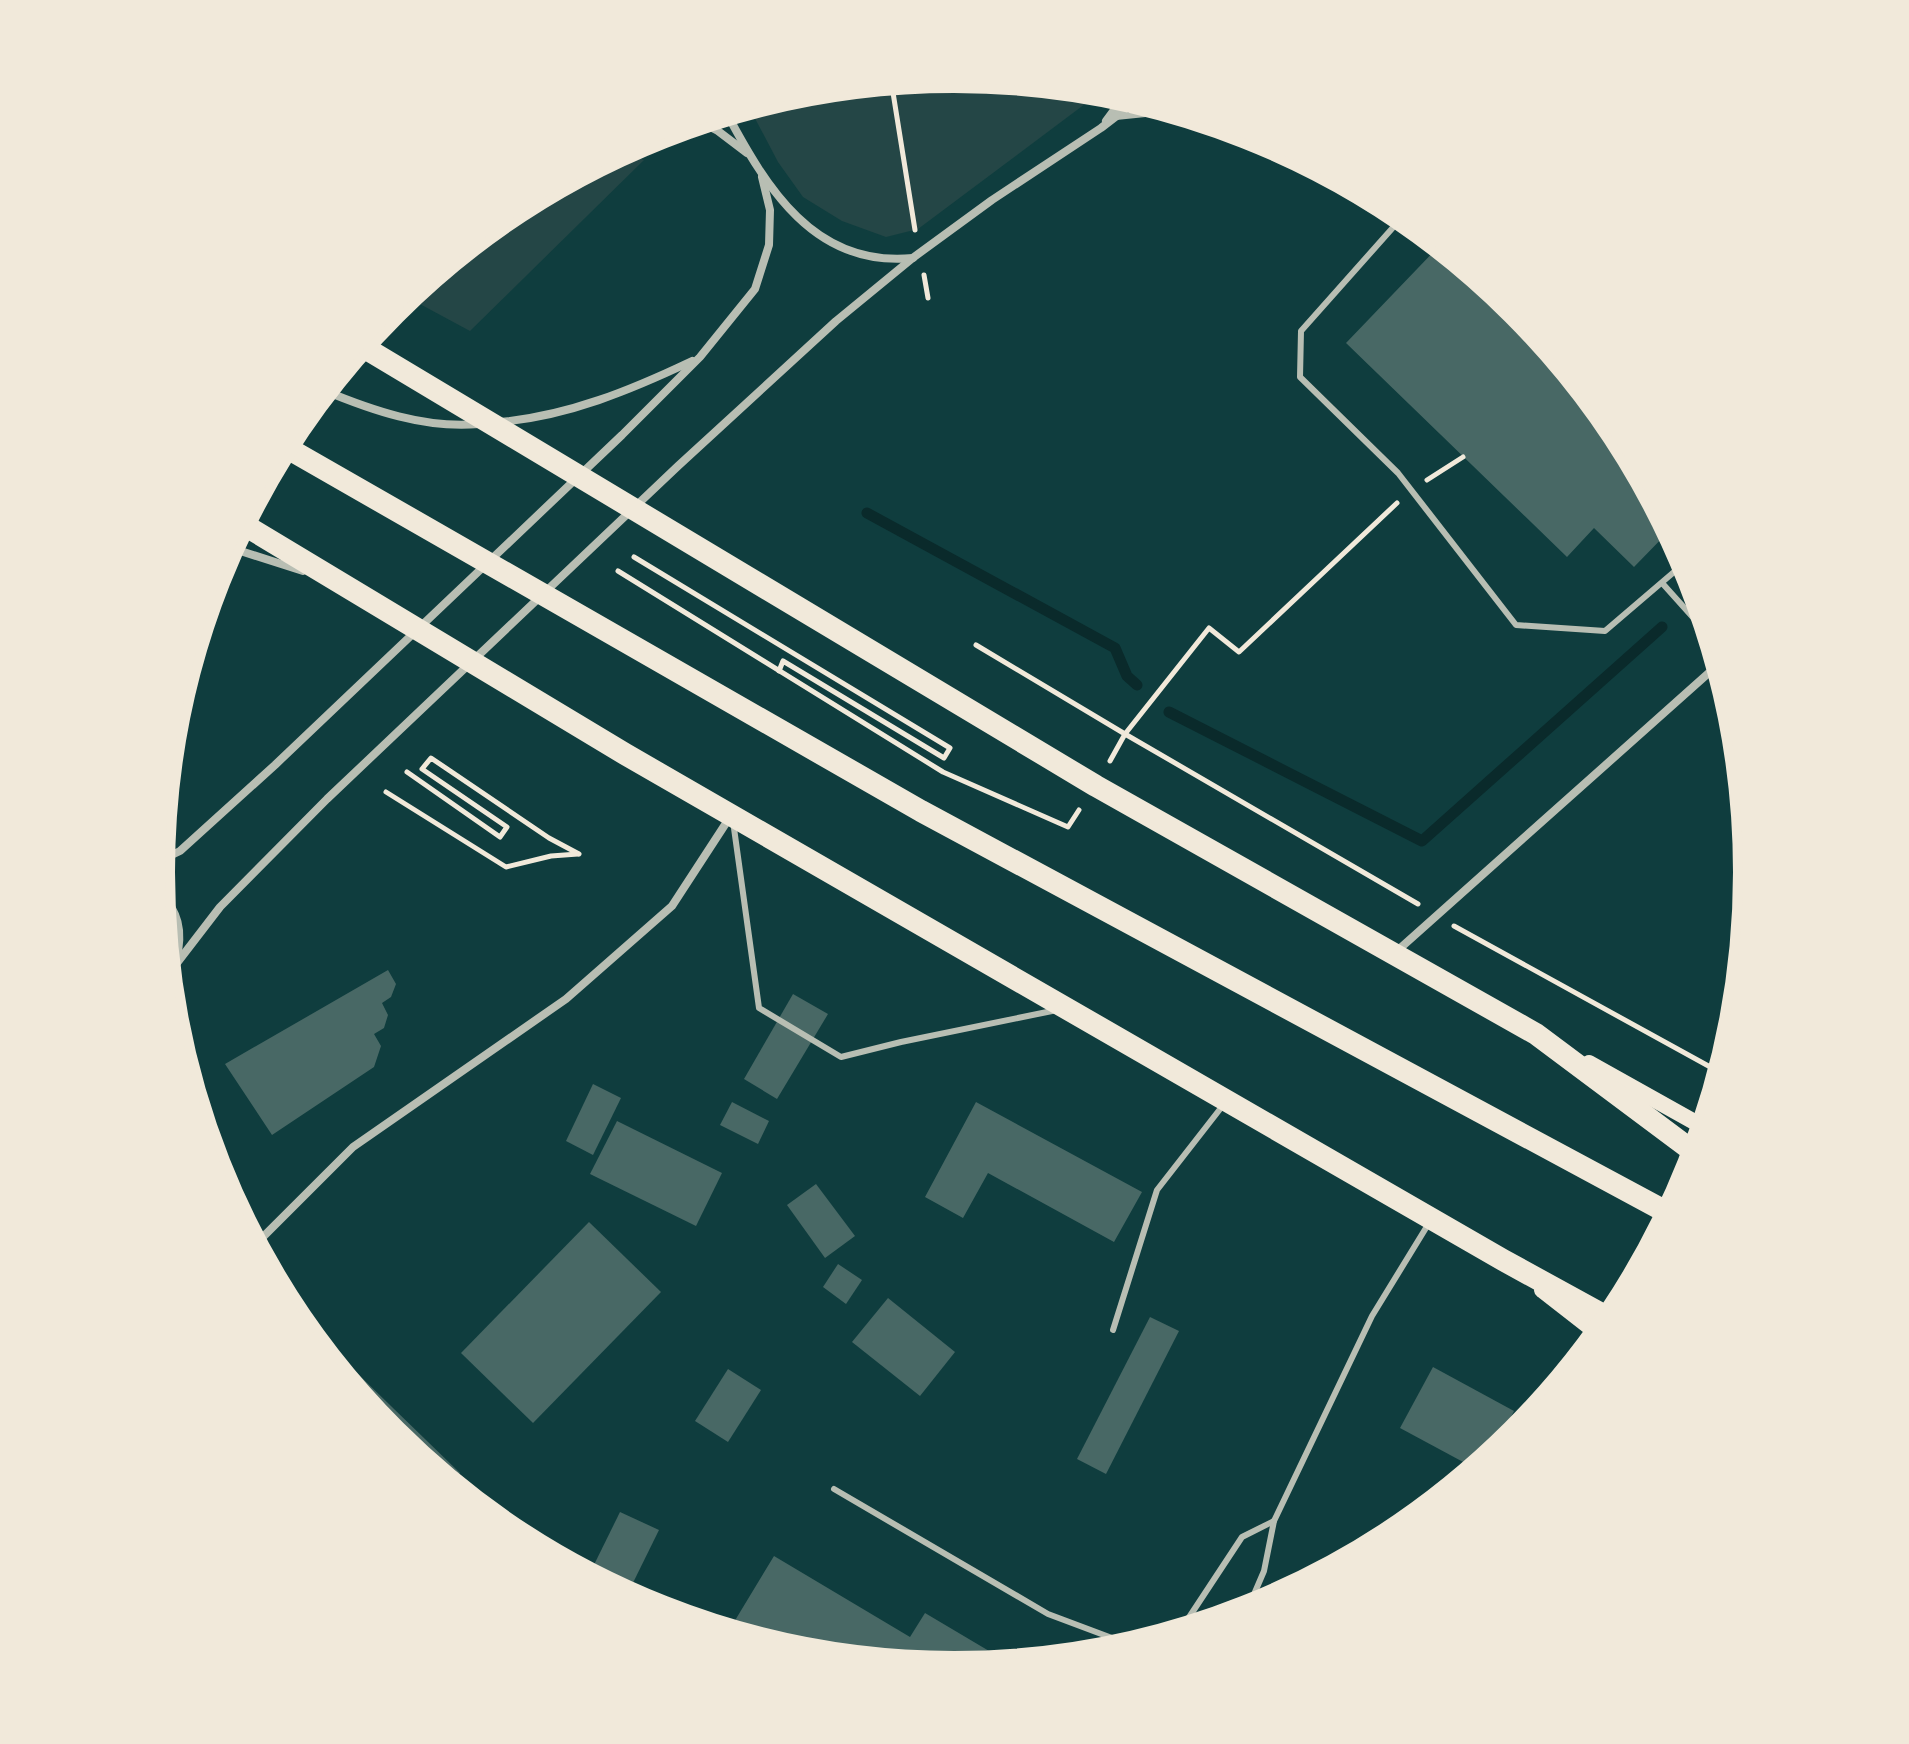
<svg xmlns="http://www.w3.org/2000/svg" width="1909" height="1744" viewBox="0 0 1909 1744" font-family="Mulish,sans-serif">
<rect width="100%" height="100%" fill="#0f3d3e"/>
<g fill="#244646">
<path d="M955,74L1105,89L918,229L886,237L842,221L803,197L778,162L748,105L799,89Z"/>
<path d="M619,151L644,160L470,331L405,296L512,208Z"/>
</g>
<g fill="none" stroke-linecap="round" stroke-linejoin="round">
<g stroke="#0a2a2b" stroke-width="11">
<path d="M867,513L1115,648L1127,676L1137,685"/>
<path d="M1169,712L1422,841L1662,627"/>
</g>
</g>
<g fill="#486865">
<path d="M1441,244L1519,308L1618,429L1671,529L1634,567L1594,528L1567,557L1346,343Z"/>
<path d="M1730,693L1737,717L1734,720L1720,702Z"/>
<path d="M388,970L396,984L391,997L382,1003L388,1015L384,1028L374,1034L381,1046L374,1067L272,1135L225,1064Z"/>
<path d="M793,994L828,1014L777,1099L744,1079Z"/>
<path d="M593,1084L621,1098L593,1155L566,1141Z"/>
<path d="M732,1102L769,1121L758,1144L720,1125Z"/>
<path d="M976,1102L1142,1192L1114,1242L988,1173L963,1218L925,1197Z"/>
<path d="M617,1121L722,1173L696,1226L590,1174Z"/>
<path d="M816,1184L855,1236L825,1258L787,1205Z"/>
<path d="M589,1222L661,1292L533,1423L461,1353Z"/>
<path d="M838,1264L862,1280L846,1304L823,1287Z"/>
<path d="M888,1298L955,1352L920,1396L852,1342Z"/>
<path d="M1150,1317L1179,1331L1106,1474L1077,1459Z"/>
<path d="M326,1343L460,1473L449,1485L390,1436L319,1350Z"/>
<path d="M1433,1367L1514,1411L1487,1463L1478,1470L1400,1428Z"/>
<path d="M728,1369L761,1390L728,1442L695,1421Z"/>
<path d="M620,1512L659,1530L626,1597L588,1577Z"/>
<path d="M774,1556L910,1637L925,1613L1011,1664L954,1670L798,1655L732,1634L728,1632Z"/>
</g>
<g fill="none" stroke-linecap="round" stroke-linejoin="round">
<g stroke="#f1e9da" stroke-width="5">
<path d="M891,80L915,230"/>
<path d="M924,275L928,298"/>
<path d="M1427,480L1463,457"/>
<path d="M1397,503L1239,652L1209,628L1125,734L1418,904"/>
<path d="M634,557L950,748L944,758L783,661L779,671"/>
<path d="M618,571L943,772L1068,827L1079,810"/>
<path d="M976,645L1125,734L1110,761"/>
<path d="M407,772L500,837L507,827L422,769L431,758L549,838L579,854"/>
<path d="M386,792L506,867L551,856L578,854"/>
<path d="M1454,926L1723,1074"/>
</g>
<g stroke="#b8beb3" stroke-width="6">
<path d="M1116,117L1165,112L1173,108"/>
<path d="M637,141L639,142"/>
<path d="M1405,214L1301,331L1300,377L1398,473L1516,625L1605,631L1688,560"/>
<path d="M1663,584L1715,642"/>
<path d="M733,821L759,1008L841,1057L901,1042L1057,1010"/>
<path d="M1113,1330L1157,1190L1224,1104"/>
<path d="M834,1489L1048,1614L1136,1647"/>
<path d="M1246,1613L1264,1571L1274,1521"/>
<path d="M1178,1634L1242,1537L1274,1521L1372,1316L1429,1223"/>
</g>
<g stroke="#b8beb3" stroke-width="8">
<path d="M726,112C766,187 814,268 913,258"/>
<path d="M697,120L718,131L747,153"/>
<path d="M1106,121L1126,94"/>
<path d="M323,390C371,410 425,429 479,424"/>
<path d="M500,422C568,416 631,390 692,361"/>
<path d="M228,547L303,571"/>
<path d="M157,862L180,851L275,765L622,435L700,357L755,289L769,245L770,210L762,177"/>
<path d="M158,887C178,913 184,929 176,961"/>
<path d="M1397,951L1721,662"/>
<path d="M167,976L220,907L327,799L678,466L836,321L914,257L992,200L1101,128L1140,98"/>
<path d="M254,1246L353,1147L566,999L672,906L730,817"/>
</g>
<g stroke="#f1e9da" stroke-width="16">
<path d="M1589,1063L1707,1129"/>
<path d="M1542,1290L1601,1336"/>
</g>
<g stroke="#f1e9da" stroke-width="22">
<path d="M360,345L1096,786L1536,1034L1698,1155"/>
<path d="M282,445L921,811L1672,1215"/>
<path d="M241,523L625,754L1503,1260L1614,1321"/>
</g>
</g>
<path d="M0 0H1909V1744H0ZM170 872a784 784 0 1 1 1568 0a784 784 0 1 1-1568 0Z" fill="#f1e9da" fill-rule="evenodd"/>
<path fill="none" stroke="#f1e9da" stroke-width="10" d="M170 872a784 784 0 1 1 1568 0a784 784 0 1 1-1568 0Z"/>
</svg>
